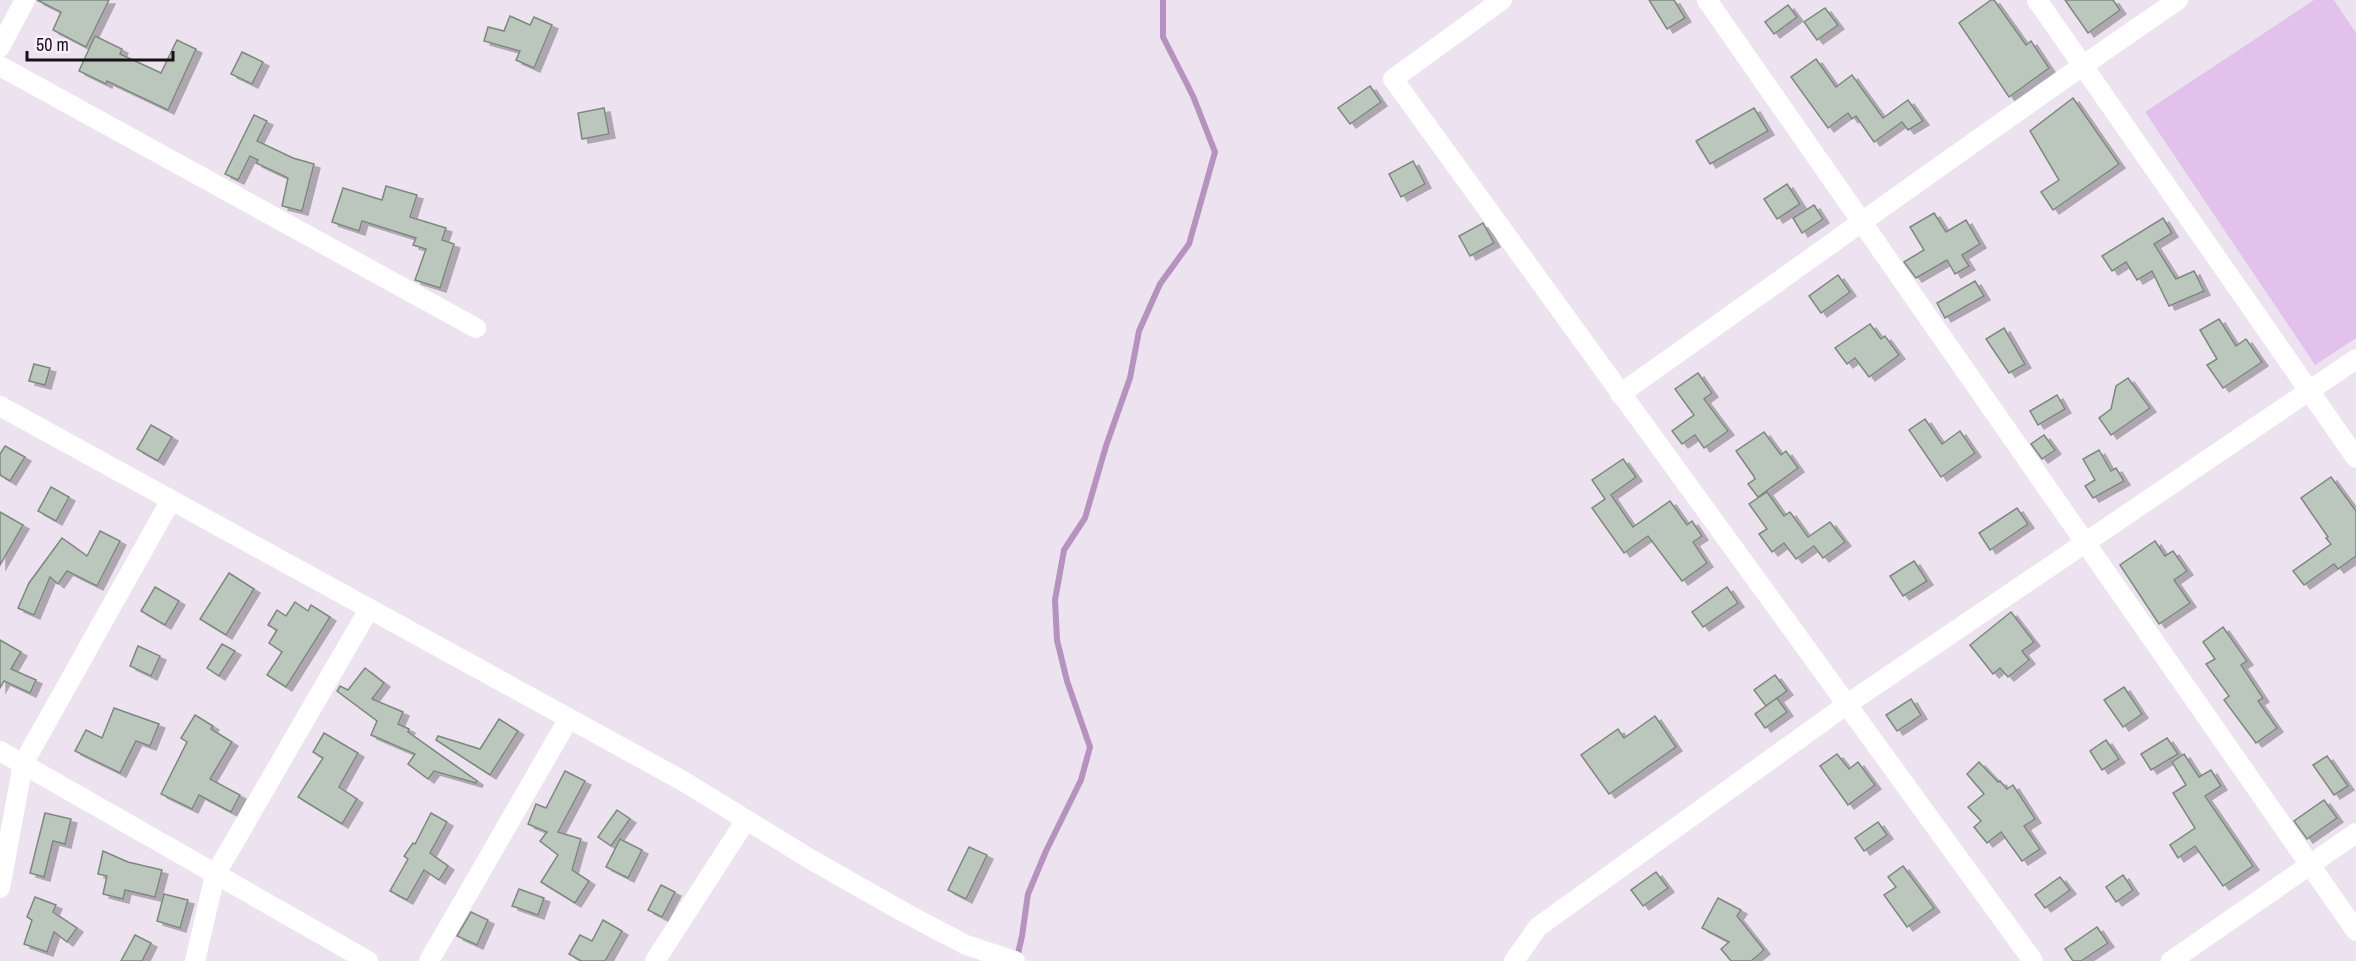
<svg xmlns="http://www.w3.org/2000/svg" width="2356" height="961" viewBox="0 0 2356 961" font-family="'Archivo Narrow',sans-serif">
<defs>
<filter id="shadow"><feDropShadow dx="6" dy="4" stdDeviation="0" flood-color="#0004"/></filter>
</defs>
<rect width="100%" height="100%" fill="#ede3f0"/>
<path fill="#e2c2ec" d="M2314,0H2334L2356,33V338L2315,365L2145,112Z"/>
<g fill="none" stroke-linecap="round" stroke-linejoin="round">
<path stroke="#b692bf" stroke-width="6" d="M1017,958L1022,936L1028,894L1046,851L1081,780L1090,747L1067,681L1057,640L1055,600L1064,550L1085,518L1106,446L1130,378L1139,331L1160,284L1189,244L1215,152L1193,96L1163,37V0"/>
</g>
<g fill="#bbc7bc" stroke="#7d887e" stroke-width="1.5" filter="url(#shadow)">
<path d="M37,0H109L86,47L53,30L61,12Z"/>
<path d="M1649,0H1674L1685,18L1667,29Z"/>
<path d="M1991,0H1994L2026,45L2031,41L2049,68L2009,97L1959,23Z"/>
<path d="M2065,0H2113L2120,10L2088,33Z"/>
<path d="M1788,5L1797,17L1774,34L1765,22Z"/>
<path d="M1825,8L1838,25L1817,40L1804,22Z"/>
<path d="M510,16L530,25L534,17L552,25L534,68L516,60L520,51L484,41L488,27L504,31Z"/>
<path d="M95,36L122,49L120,54L161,73L177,40L196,49L168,110L107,81L106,84L79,71Z"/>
<path d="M242,52L263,62L252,84L231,74Z"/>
<path d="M1816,59L1836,87L1852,75L1883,118L1908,100L1923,121L1908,130L1902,122L1874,142L1856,116L1852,119L1848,113L1828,128L1791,77Z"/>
<path d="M1370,86L1381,102L1350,124L1338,108Z"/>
<path d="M2073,98L2119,164L2053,210L2041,192L2059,180L2030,131Z"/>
<path d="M604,108L609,134L582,139L578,113Z"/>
<path d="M1754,108L1768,131L1710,164L1696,141Z"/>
<path d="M254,115L267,121L257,141L293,158L314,164L302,211L282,206L288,178L256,163L258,160L250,156L238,180L225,174Z"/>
<path d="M1413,161L1425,184L1401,197L1389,174Z"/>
<path d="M1787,184L1800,204L1777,219L1764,199Z"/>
<path d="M386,186L417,195L410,217L446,228L442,240L454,244L440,288L415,280L426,249L413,245L416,238L362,221L359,231L332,222L343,188L382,200Z"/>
<path d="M1814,205L1823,219L1802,233L1793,218Z"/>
<path d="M1934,213L1946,232L1966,220L1980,244L1962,255L1969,266L1955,274L1947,260L1916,278L1904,262L1924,250L1910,227Z"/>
<path d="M2163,218L2172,233L2154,244L2176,279L2194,271L2204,291L2169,306L2152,271L2137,280L2126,262L2112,271L2102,256Z"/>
<path d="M1483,223L1494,243L1470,256L1459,236Z"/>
<path d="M1838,275L1850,292L1821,313L1809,296Z"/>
<path d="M1975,281L1984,296L1945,318L1937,303Z"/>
<path d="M2219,319L2236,346L2246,339L2262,362L2223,388L2207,365L2217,359L2200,330Z"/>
<path d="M1870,324L1881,339L1885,336L1899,355L1869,377L1855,358L1847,364L1835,348Z"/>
<path d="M2004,328L2025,364L2009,373L1986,339Z"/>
<path d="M34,364L50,368L45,385L29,381Z"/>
<path d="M1698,373L1712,393L1704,399L1728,431L1704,448L1695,435L1682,444L1672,431L1694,415L1675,389Z"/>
<path d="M2128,378L2150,408L2111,435L2099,418L2111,409L2116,386Z"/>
<path d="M2057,395L2065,409L2038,425L2030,411Z"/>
<path d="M1925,419L1942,444L1960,431L1975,453L1941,477L1909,430Z"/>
<path d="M151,425L172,437L158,461L137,449Z"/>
<path d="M1764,432L1781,455L1786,451L1798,468L1758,497L1748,484L1755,479L1753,475L1736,451Z"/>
<path d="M2044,435L2055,450L2042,459L2031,444Z"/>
<path d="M5,446L25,457L10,481L0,475V454Z"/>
<path d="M2099,450L2111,471L2116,468L2124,481L2093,498L2085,486L2095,480L2083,459Z"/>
<path d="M1623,459L1636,477L1611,495L1633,527L1670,501L1687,525L1692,521L1702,536L1693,542L1707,563L1682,581L1648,536L1624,553L1592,508L1605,499L1592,480Z"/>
<path d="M2331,477L2356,511V556L2338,569L2334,564L2304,585L2293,571L2331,544L2326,538L2328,537L2301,498Z"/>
<path d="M51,487L69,497L56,521L38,511Z"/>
<path d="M1767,492L1784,516L1790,512L1808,537L1830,522L1845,542L1823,558L1814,546L1796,559L1784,543L1772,552L1759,534L1767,529L1749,504Z"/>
<path d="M2017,508L2028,524L1990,550L1979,533Z"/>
<path d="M0,512L23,525L0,565Z"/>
<path d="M100,531L120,541L97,586L67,571L58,584L50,577L34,615L18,608L29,583L62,538L87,556Z"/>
<path d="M2155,541L2165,556L2173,551L2187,571L2174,580L2190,603L2159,624L2120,565Z"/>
<path d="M1914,561L1927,581L1903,596L1890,576Z"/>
<path d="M229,573L254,589L226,635L200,619Z"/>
<path d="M155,587L179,601L165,625L141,611Z"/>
<path d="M1727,587L1738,603L1703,627L1692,612Z"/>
<path d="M295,602L308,611L311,605L330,617L286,687L267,675L282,652L269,643L277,630L268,625L277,610L286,616Z"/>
<path d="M2011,612L2034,642L2022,651L2029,660L2008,677L2000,668L1993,674L1970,645Z"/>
<path d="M2223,627L2247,661L2241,665L2263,698L2258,701L2277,728L2256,743L2224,700L2229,696L2206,664L2215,659L2203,642Z"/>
<path d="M0,640L21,652L11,669L36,680L30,693L4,681L0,688Z"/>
<path d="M222,644L235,651L219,676L207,668Z"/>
<path d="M138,646L160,656L151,676L130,666Z"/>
<path d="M365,668L384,683L372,699L403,712L398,724L409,729L408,732L477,781L476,783L434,771L428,779L408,764L415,754L371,735L377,721L337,691L340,686L348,690Z"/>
<path d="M1775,675L1787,691L1766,706L1754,690Z"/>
<path d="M2124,687L2142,714L2123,727L2104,700Z"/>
<path d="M1777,698L1787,712L1765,728L1755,714Z"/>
<path d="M1911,699L1921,715L1897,731L1886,715Z"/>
<path d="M114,708L159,724L150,746L136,741L120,773L75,751L86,730L102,738Z"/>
<path d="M195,715L213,726L211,729L232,742L210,779L240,795L231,812L199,795L192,809L161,794L187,742L181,738Z"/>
<path d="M1655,716L1676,747L1609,794L1581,755L1618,729L1624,738Z"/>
<path d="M499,719L518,731L490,775L436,740L438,736L480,749Z"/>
<path d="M324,733L358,753L339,787L357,799L342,824L298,797L323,758L313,752Z"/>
<path d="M2167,738L2178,754L2151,770L2141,754Z"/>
<path d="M2106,740L2119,759L2102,770L2090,751Z"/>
<path d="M1837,754L1849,769L1858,762L1875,785L1848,805L1820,766Z"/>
<path d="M2184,754L2199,777L2211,770L2221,786L2205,796L2253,866L2223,886L2195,846L2178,858L2170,845L2195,828L2173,793L2186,785L2172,762Z"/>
<path d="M2327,756L2348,786L2334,795L2313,765Z"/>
<path d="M1979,762L1998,782L2000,781L2007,789L2013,785L2035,819L2024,826L2040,849L2022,861L2001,832L1987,843L1974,827L1981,821L1968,807L1984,794L1967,774Z"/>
<path d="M565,771L585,781L558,832L581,839L572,870L589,881L575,903L541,882L558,855L540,841L547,832L528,824L536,804L546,808Z"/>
<path d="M2324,800L2337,818L2307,839L2294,821Z"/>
<path d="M617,810L630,819L611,846L598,837Z"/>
<path d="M45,813L71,819L65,844L53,841L44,877L30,873Z"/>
<path d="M431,813L447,822L430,853L448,866L439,880L424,870L407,900L390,891L408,859L404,856L413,843L415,844Z"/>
<path d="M1878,822L1887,835L1864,851L1855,838Z"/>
<path d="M620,839L642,850L628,878L606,867Z"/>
<path d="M969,847L987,855L966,899L948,890Z"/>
<path d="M103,851L128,862L162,870L155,897L125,890L123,899L103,894L107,876L98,874Z"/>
<path d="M1903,866L1934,908L1907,927L1884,895L1896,887L1888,877Z"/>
<path d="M1656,872L1668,888L1643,906L1631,890Z"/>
<path d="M2123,875L2133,890L2116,902L2106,887Z"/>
<path d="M2060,877L2070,890L2045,908L2035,895Z"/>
<path d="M661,885L675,892L662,917L648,910Z"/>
<path d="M519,889L544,898L538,915L512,906Z"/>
<path d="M164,894L188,900L180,928L157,921Z"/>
<path d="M35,897L56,905L53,912L77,928L67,942L54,932L47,952L24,944L32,920L27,917Z"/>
<path d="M1718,898L1741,910L1737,916L1764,950L1751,961H1731L1721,949L1729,942L1702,928Z"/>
<path d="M471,912L488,920L477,945L457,936Z"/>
<path d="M603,920L622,931L605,961H581L569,954L580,935L592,941Z"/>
<path d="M2097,927L2108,943L2081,961H2073L2065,949Z"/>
<path d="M135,935L151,943L142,961H121Z"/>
</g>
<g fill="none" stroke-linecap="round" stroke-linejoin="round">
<g stroke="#fff" stroke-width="20">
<path d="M1502,0L1393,79L2033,961"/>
<path d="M1707,0L2356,931"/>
<path d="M2037,0L2356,458"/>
<path d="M0,47L25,0"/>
<path d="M0,66L476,328"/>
<path d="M1620,394C1806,263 1990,128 2178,0"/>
<path d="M0,406L683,781L810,859L907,914L966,945L1015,961"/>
<path d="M0,751L368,961"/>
<path d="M0,888L23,764L171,500"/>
<path d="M195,961L215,875L369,609"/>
<path d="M429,961L568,720"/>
<path d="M655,961L746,820"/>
<path d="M1514,961L1538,927L1846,705L2356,359"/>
<path d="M2171,961L2356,833"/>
</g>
</g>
<path d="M27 51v9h146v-9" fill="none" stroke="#161217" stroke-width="3"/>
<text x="36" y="51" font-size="18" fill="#161217" stroke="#faf0fd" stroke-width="4.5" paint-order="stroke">50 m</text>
</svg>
